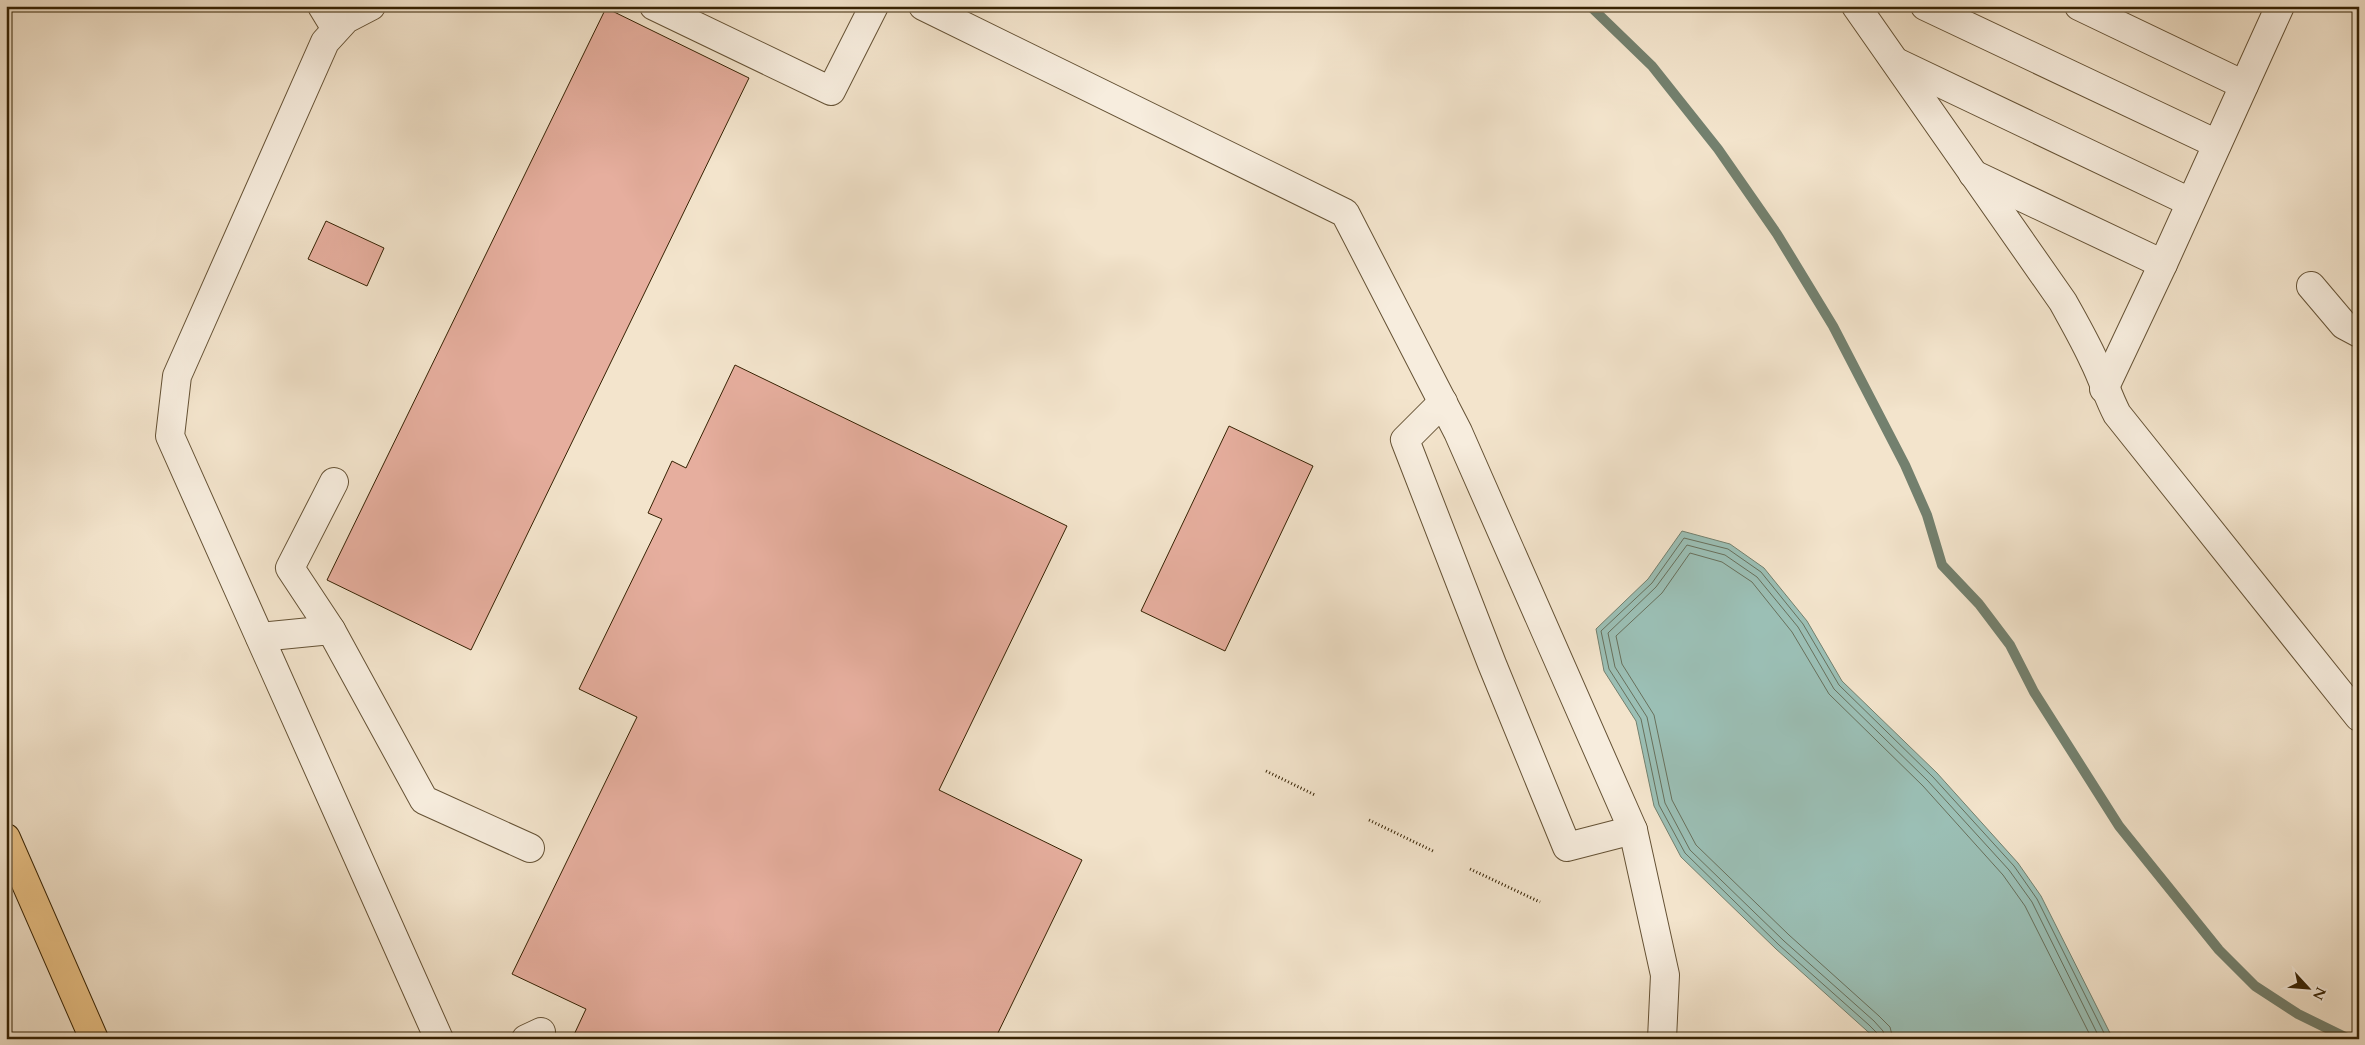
<svg xmlns="http://www.w3.org/2000/svg" width="2365" height="1045" viewBox="0 0 2365 1045" font-family="Cardo,serif">
<rect width="100%" height="100%" fill="#f3e4cc"/>
<filter id="stains"><feTurbulence type="fractalNoise" baseFrequency=".004" numOctaves="4"/><feColorMatrix values="0 0 0 0 .2 0 0 0 0 .09 0 0 0 0 .02 0 0 0 .5 -.17"/></filter>
<radialGradient id="worn" r=".72"><stop offset=".6" stop-color="#630" stop-opacity="0"/><stop offset="1" stop-color="#630" stop-opacity=".3"/></radialGradient>
<path fill="#9bbfb5" stroke="#73806e" d="M1682,531L1730,544L1764,568L1807,621L1842,681L1937,773L2018,863L2041,896L2113,1039H1876L1776,949L1681,857L1654,806L1636,721L1604,671L1596,629L1648,579Z"/>
<g fill="none" stroke-linecap="round" stroke-linejoin="round">
<g stroke="#68705c" stroke-width="1">
<path d="M1879,1039L1878,1034L1869,1025L1779,945L1685,853L1659,805L1641,719L1609,669L1601,631L1652,583L1684,538L1728,549L1761,572L1803,624L1839,685L1933,777L2014,866L2037,899L2107,1039"/>
<path d="M1885,1039L1883,1031L1874,1021L1784,941L1690,850L1665,803L1647,717L1615,667L1608,633L1656,587L1687,545L1725,555L1757,577L1798,627L1834,689L1928,781L2009,870L2032,902L2100,1039"/>
<path d="M1893,1039L1890,1027L1879,1016L1789,935L1696,845L1672,800L1654,715L1622,664L1616,636L1662,593L1690,553L1722,562L1752,582L1792,632L1829,694L1923,786L2003,875L2025,906L2092,1039"/>
</g>
<path stroke="#73806e" stroke-width="10" d="M1590,6L1652,66L1718,149L1777,234L1833,326L1905,465L1927,515L1942,565L1979,604L2010,645L2034,692L2119,826L2219,950L2255,986L2298,1014L2349,1039"/>
</g>
<g fill="#e6ae9e" stroke="#362203">
<path d="M606,8L749,78L471,650L327,580Z"/>
<path d="M326,221L384,248L367,286L308,259Z"/>
<path d="M735,365L1067,526L939,790L1082,860L995,1039H572L586,1009L512,974L637,717L579,689L662,519L648,513L672,461L686,468Z"/>
<path d="M1229,426L1313,466L1225,651L1141,611Z"/>
</g>
<g fill="none" stroke-linecap="round" stroke-linejoin="round">
<defs>
<g id="minor">
<path d="M322,6L336,29"/>
<path d="M371,6L346,19L325,42L177,376L170,436L439,1039"/>
<path d="M654,6L831,91L874,6"/>
<path d="M923,6L1345,213L1458,432L1633,830L1665,975L1662,1039"/>
<path d="M1856,6L2063,302C2074,322 2085,341 2094,361C2103,379 2108,397 2117,414L2359,717"/>
<path d="M1925,6L2217,144"/>
<path d="M2079,6L2244,85"/>
<path d="M1896,62L2190,202"/>
<path d="M1973,174L2163,264"/>
<path d="M2311,286L2344,325L2359,333"/>
<path d="M2104,389L2163,264L2280,6"/>
<path d="M1443,402L1405,440L1492,664L1567,847L1633,830"/>
<path d="M331,630L290,568L334,482"/>
<path d="M260,637L331,630L424,800L530,848"/>
<path d="M526,1039L541,1032"/>
</g>
<path id="highway" d="M6,838L94,1039"/>
</defs>
<use href="#minor" stroke="#655235" stroke-width="30"/>
<use href="#highway" stroke="#362203" stroke-width="30"/>
<g stroke="#362203" stroke-width="3" stroke-dasharray="1 2.5" stroke-linecap="butt">
<path d="M1266,771L1315,795"/>
<path d="M1369,820L1435,852"/>
<path d="M1470,869L1540,902"/>
</g>
<use href="#minor" stroke="#f7edde" stroke-width="28"/>
<use href="#highway" stroke="#eac286" stroke-width="28"/>
</g>
<rect width="2365" height="1045" fill="none" stroke="#f3e4cc" stroke-width="25"/>
<rect x="8" y="8" width="2350" height="1030" fill="none" stroke="#362203" stroke-width="2.5"/>
<rect x="12" y="12" width="2340" height="1020" fill="none" stroke="#362203"/>
<g transform="translate(2308 988) rotate(116)" stroke="#f7edde" stroke-width="4" paint-order="stroke">
<path d="M0-4L9 19L0 12L-9 19Z" fill="#362203"/>
<text y="-8" font-size="14" font-weight="bold" text-anchor="middle" fill="#362203">N</text>
</g>
<rect width="100%" height="100%" filter="url(#stains)"/>
<rect width="100%" height="100%" fill="url(#worn)"/>
</svg>
